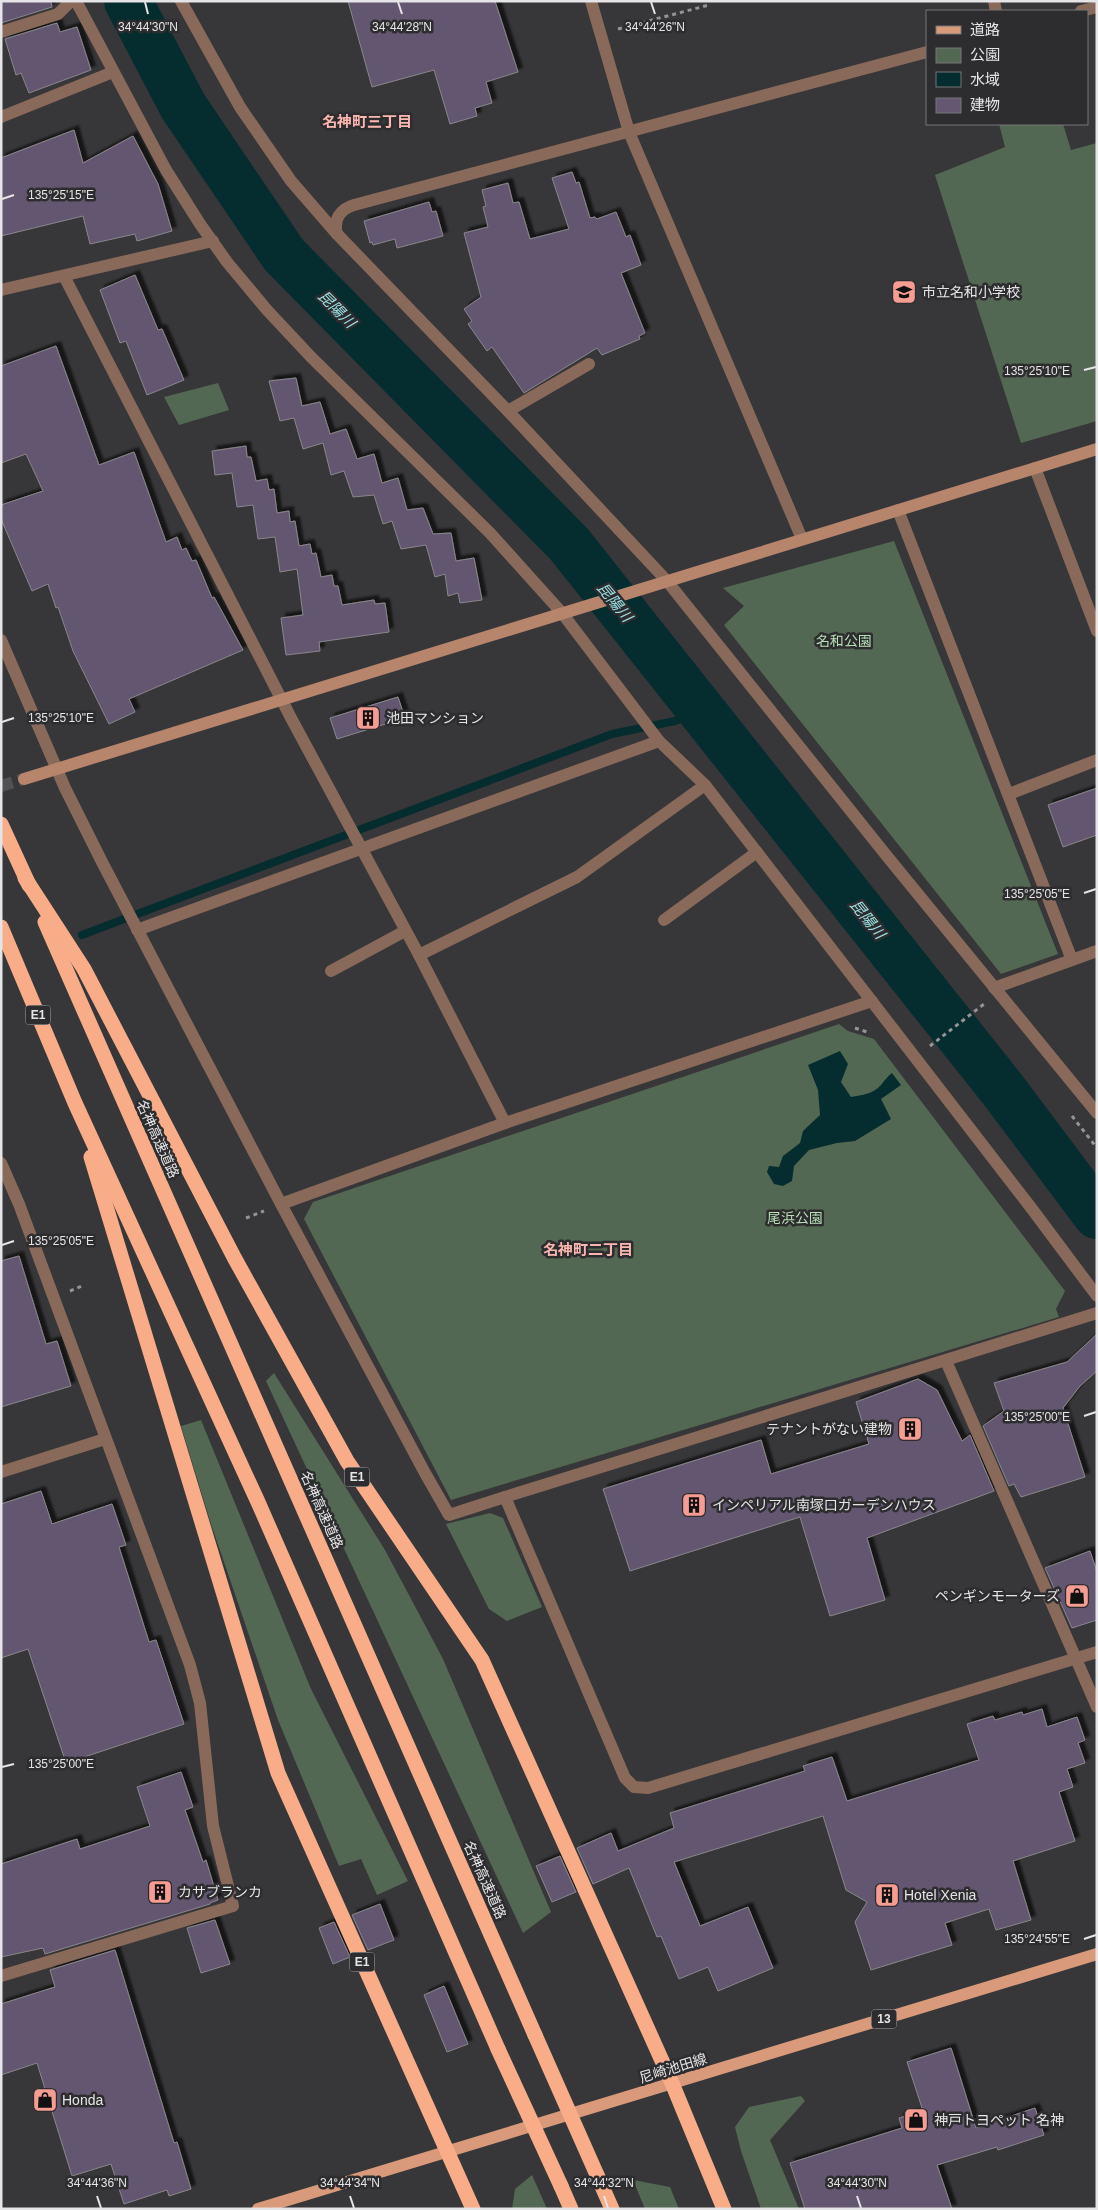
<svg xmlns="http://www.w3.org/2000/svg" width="1098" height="2210" viewBox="0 0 1098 2210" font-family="Helvetica,'Noto Sans JP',sans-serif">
<defs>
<filter id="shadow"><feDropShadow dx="4.5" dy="-4.5" stdDeviation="1" flood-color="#0009"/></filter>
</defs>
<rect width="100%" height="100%" fill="#373638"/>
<g fill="#536853">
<path d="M999,124H1063L1071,150L1097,143V421L1021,443L935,175L1005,147Z"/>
<path d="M218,383L229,410L179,425L164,397Z"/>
<path d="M894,541L1058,954L1001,974L724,625L744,606L723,588Z"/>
<path d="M839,1024L848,1031L874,1039L1065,1291L1056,1309L1059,1317L451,1500L304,1219L313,1202Z"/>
<path d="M274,1373L385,1550L443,1659L551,1912L523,1933L266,1381Z"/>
<path d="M201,1420L311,1689L408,1881L377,1895L361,1859L339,1866L278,1720L211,1524L181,1426Z"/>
<path d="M490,1513L503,1518L542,1607L507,1621L489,1609L446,1524Z"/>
<path d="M801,2096L805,2101L770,2140L799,2209H761L741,2151L735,2127L749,2107Z"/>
<path d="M532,2175L547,2209H512L515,2189Z"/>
<path d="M633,2180L670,2187L679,2209H645Z"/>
</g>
<path fill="#052d2f" d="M840,1051L848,1064L841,1082L851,1097C862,1095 873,1094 881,1085C885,1080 887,1077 892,1073L901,1085L881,1099L891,1119L855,1141L837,1143L809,1150L794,1166L792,1181L783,1186L774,1184L767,1172L769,1166L779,1167L783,1156L800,1143L803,1131L820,1115L818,1090L808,1065Z"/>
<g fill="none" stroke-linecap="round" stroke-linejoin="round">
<path stroke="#052d2f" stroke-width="8" d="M82,935L612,734L675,721L703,710"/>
<path stroke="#052d2f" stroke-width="48" d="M128,1L183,106L284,255L569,544L1003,1090L1097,1215"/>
</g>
<g fill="#645771" stroke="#88878a" filter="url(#shadow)">
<path d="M1,1H51L52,7L1,23Z"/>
<path d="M348,1H495L518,72L486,82L492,103L475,108L477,116L450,124L434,70L372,87Z"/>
<path d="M57,23L60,32L77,27L91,70L29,93L21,73L16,75L5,39Z"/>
<path d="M74,130L83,163L133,136L158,184L172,231L137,241L135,234L90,244L83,216L1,236V158Z"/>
<path d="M572,172L576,183L579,182L590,218L595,217L597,219L616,212L626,237L630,235L641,265L621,273L645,333L639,336L640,339L602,355L597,348L524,393L492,347L487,351L468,324L472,321L464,309L481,297L464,233L488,227L483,207L486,206L482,190L508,183L513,203L519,202L530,239L569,229L552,178Z"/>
<path d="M429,202L432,212L436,211L443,236L397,248L395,239L373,245L372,242L370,243L364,221Z"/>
<path d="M135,275L158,330L162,329L184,380L147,395L126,341L120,343L100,290Z"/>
<path d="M56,346L99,465L134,452L166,542L177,537L182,550L186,548L192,561L196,560L212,598L214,597L243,650L129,699L135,712L109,724L73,651L58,607L56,608L48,584L32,591L1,519V505L43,491L26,454L1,463V366Z"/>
<path d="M296,378L302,406L320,402L330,434L346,429L357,459L374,454L382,483L398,478L407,510L423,508L433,534L451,533L456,561L474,558L482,600L460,603L458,593L448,596L445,574L435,577L426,545L401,549L392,521L383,524L374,495L353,497L344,471L331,475L323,443L303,449L294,418L280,421L269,381Z"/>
<path d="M246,446L247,457H251L256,481L267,479L269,490L274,489L277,513L289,511L290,522L295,521L299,546L310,544L312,554L316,553L321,577L332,575L334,586H338L342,605L374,600L375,604L385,603L389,632L319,642L320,651L286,655L281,618L303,615L297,569L280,572L275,537L258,539L253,505L237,507L232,473L215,475L212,451Z"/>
<path d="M398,697L405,718L337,739L330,718Z"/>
<path d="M1097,788V835L1063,847L1048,805Z"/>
<path d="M19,1256L46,1344L57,1341L71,1386L1,1407V1261Z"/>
<path d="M1097,1334V1371L1080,1386L1063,1408L1085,1477L1021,1497L1014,1484L1009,1486L983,1426L1004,1411L994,1383L1067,1362Z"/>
<path d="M918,1379L937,1390L962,1441L970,1435L994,1491L867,1538L885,1600L830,1616L800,1517L630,1571L603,1489L761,1440L771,1474L869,1444L856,1402Z"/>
<path d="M41,1491L52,1524L112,1504L126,1545L119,1547L149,1642L156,1640L184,1724L66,1763L28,1649L1,1658V1504Z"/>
<path d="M1090,1551L1097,1572V1620L1072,1628L1045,1568Z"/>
<path d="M1042,1709L1047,1727L1077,1717L1085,1740L1078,1743L1085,1763L1067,1769L1073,1787L1059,1792L1075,1841L1013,1861L1031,1920L996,1930L989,1909L945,1923L952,1945L871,1970L855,1922L867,1902L846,1890L823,1816L674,1862L700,1926L748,1907L773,1968L718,1991L708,1967L679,1979L661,1936L657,1937L629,1868L593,1884L577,1848L611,1833L618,1851L674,1828L670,1813L805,1771L803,1766L832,1757L847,1801L979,1760L967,1724L993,1716L995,1720L1022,1712L1023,1715Z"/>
<path d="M181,1772L193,1807L185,1810L203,1862L206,1860L218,1900L210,1903V1904L45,1954L43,1948L1,1957V1864L77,1839L80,1849L150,1826L137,1787Z"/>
<path d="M560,1856L576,1892L552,1902L536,1866Z"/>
<path d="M380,1904L394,1940L368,1950L352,1915Z"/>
<path d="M215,1920L230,1964L201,1973L187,1928Z"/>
<path d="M334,1922L350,1957L333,1964L319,1928Z"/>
<path d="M115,1950L174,2143L177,2142L191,2189L169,2196L167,2190L124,2204L111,2164L72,2176L37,2063L1,2075V2004L55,1987L50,1970Z"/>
<path d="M444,1986L468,2044L447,2052L424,1995Z"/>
<path d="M951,2048L976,2128L1035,2108L1044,2135L998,2150L997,2147L937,2165L952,2209H805L790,2163L902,2128L899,2118L923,2111L907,2062Z"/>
</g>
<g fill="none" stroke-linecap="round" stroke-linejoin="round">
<path stroke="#515052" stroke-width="12" stroke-dasharray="12 6" stroke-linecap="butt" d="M1,786L24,779"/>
<g stroke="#959496" stroke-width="3" stroke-dasharray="4 4" stroke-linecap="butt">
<path d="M618,29L709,5"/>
<path d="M855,1028L870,1033"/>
<path d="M930,1046L984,1004"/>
<path d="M1072,1116L1097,1148"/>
<path d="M246,1218L264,1211"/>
<path d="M70,1291L82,1286"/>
</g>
<g stroke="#88695a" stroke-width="12">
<path d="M76,1L166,170L200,224L227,262L267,310L311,357L490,533L562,613L659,741L705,785L1032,1209L1097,1296"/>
<path d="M181,1L240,107L291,181L337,234L508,411L667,581L886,855L1097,1113"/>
<path d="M591,1L629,132L802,539"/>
<path d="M994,1L996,11"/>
<path d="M1081,11L1097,7"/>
<path d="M1,32L58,14L71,1"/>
<path d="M1,117L113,72"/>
<path d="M337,234C333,220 340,209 354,205L927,52"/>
<path d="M64,276L291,718L419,955L505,1123"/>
<path d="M1,290L213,241"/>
<path d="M508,411L589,364"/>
<path d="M1035,468L1097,631"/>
<path d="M898,510L1072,960L1097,951"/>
<path d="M1,640L65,788L102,862L281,1204L425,1473L449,1515L505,1497L625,1778L634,1787L648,1788L1097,1652"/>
<path d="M1009,794L1097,760"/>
<path d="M664,920L757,852"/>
<path d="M137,930L659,741"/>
<path d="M419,955L577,877L705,785"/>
<path d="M331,971L405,931"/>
<path d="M994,988L1072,960"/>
<path d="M1,1163L19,1204L190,1665L200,1703L213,1826L233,1906L1,1976"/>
<path d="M281,1204L505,1123L872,1001"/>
<path d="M946,1361L1097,1707"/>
<path d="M1,1472L105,1439"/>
<path d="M505,1497L1097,1313"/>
</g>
<path stroke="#b6856c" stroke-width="12" d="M24,779L1097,449"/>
<path stroke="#d89a7a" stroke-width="12" d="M258,2209L1097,1954"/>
<g stroke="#f8ac87" stroke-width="15">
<path d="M1,824L29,885"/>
<path d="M25,878L84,969L235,1259L347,1461L482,1660L672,2083L724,2209"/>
<path d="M45,922L535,2035"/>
<path d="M1,927L75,1103L258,1502L498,2049"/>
<path d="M91,1157L278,1773L473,2209"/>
<path d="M597,2175L612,2209"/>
<path d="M561,2186L571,2209"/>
</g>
<g stroke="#f8ac87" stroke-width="15">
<path d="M535,2035L597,2175"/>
<path d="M498,2049L561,2186"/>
</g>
</g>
<path fill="none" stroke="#e5e4e6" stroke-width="2" d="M145,2L148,14M398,2L402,14M651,2L655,14M2,199L14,195M1084,370L1096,367M2,722L14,718M1084,893L1096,889M2,1245L14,1241M1084,1416L1096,1412M2,1767L14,1764M1084,1939L1096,1935M97,2196L101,2208M350,2196L354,2208M604,2196L608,2208M857,2196L861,2208"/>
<defs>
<symbol id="school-square" viewBox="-11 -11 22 22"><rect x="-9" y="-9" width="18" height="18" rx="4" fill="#f59c93" stroke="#2d2c2e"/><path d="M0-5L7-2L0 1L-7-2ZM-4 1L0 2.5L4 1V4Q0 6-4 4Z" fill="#111"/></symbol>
<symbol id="building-square" viewBox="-11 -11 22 22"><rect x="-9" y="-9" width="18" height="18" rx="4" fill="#f59c93" stroke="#2d2c2e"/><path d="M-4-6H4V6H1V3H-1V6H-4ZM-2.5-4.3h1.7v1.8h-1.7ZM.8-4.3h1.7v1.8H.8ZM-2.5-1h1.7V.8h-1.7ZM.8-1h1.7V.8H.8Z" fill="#111"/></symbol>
<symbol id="shop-square" viewBox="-11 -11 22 22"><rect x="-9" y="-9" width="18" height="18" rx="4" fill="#f59c93" stroke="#2d2c2e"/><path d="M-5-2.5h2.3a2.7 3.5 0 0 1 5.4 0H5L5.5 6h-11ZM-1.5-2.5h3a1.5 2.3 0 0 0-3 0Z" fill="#111"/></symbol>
</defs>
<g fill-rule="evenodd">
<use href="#school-square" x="890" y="278" width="28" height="28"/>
<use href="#building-square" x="354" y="704" width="28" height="28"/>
<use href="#building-square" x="896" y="1415" width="28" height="28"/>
<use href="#building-square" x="680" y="1491" width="28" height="28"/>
<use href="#shop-square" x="1063" y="1582" width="28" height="28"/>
<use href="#building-square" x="146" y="1878" width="28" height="28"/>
<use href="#building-square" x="873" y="1881" width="28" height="28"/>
<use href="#shop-square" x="31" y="2086" width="28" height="28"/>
<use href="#shop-square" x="902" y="2106" width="28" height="28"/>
</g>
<g text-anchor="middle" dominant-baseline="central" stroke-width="5" stroke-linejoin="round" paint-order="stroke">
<g fill="#2d2c2e" stroke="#aeadaf" stroke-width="1">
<rect x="25.5" y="1005.5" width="25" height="19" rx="4"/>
<rect x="344.5" y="1467.5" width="25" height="19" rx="4"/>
<rect x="349.5" y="1952.5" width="25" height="19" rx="4"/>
<rect x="871.5" y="2009.5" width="25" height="19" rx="4"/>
</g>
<g font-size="12" font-weight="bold" fill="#e5e4e6">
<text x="38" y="1015">E1</text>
<text x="357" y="1477">E1</text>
<text x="362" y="1962">E1</text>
<text x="884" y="2019">13</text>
</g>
<g font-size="14" fill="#e5e4e6" stroke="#2d2c2e" text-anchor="start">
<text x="922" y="292">市立名和小学校</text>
<text x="386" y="718">池田マンション</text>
<text x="892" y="1429" text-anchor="end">テナントがない建物</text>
<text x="712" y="1505">インペリアル南塚口ガーデンハウス</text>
<text x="1060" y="1596" text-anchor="end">ペンギンモーターズ</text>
<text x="178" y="1892">カサブランカ</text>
<text x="904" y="1895">Hotel Xenia</text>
<text x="62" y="2100">Honda</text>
<text x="934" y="2120">神戸トヨペット 名神</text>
</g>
<g font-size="14" fill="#b6dfb5" stroke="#2d2c2e">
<text x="844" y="641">名和公園</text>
<text x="795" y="1218">尾浜公園</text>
</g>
<g font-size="14" fill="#e5e4e6" stroke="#2d2c2e">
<text transform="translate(158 1139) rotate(66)">名神高速道路</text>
<text transform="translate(322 1510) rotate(66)">名神高速道路</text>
<text transform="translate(485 1880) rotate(66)">名神高速道路</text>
<text transform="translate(673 2068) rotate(-17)">尼崎池田線</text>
</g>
<g font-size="15" font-weight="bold" fill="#fab7af" stroke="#2d2c2e">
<text x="367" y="121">名神町三丁目</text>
<text x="588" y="1249">名神町二丁目</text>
</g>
<g font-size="15" font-style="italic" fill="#9ae3e7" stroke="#2d2c2e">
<text transform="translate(337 309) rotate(45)">昆陽川</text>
<text transform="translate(615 602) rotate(51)">昆陽川</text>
<text transform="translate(868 919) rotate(51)">昆陽川</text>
</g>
</g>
<g font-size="12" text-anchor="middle" fill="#e5e4e6" stroke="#2d2c2e" stroke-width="5" stroke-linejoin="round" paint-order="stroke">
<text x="148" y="31">34°44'30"N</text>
<text x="402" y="31">34°44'28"N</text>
<text x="655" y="31">34°44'26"N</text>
<text x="61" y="199">135°25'15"E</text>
<text x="1037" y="375">135°25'10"E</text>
<text x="61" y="722">135°25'10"E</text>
<text x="1037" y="898">135°25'05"E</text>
<text x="61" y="1245">135°25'05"E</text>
<text x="1037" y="1421">135°25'00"E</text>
<text x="61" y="1768">135°25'00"E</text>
<text x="1037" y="1943">135°24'55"E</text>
<text x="97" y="2187">34°44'36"N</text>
<text x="350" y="2187">34°44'34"N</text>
<text x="604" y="2187">34°44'32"N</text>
<text x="857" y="2187">34°44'30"N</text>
</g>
<rect width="1098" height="2210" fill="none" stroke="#e5e4e6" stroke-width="5"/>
<rect x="926" y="10" width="162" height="115" fill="#2d2c2e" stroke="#777678"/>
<rect x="936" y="26" width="25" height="8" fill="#d89a7a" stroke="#777678"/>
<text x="970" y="35" font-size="15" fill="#e5e4e6">道路</text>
<rect x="936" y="48" width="25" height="15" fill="#536853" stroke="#777678"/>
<text x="970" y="60" font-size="15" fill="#e5e4e6">公園</text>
<rect x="936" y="72" width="25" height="15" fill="#052d2f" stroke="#777678"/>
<text x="970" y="85" font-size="15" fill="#e5e4e6">水域</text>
<rect x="936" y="98" width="25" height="15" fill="#645771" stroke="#777678"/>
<text x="970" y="110" font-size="15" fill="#e5e4e6">建物</text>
</svg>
